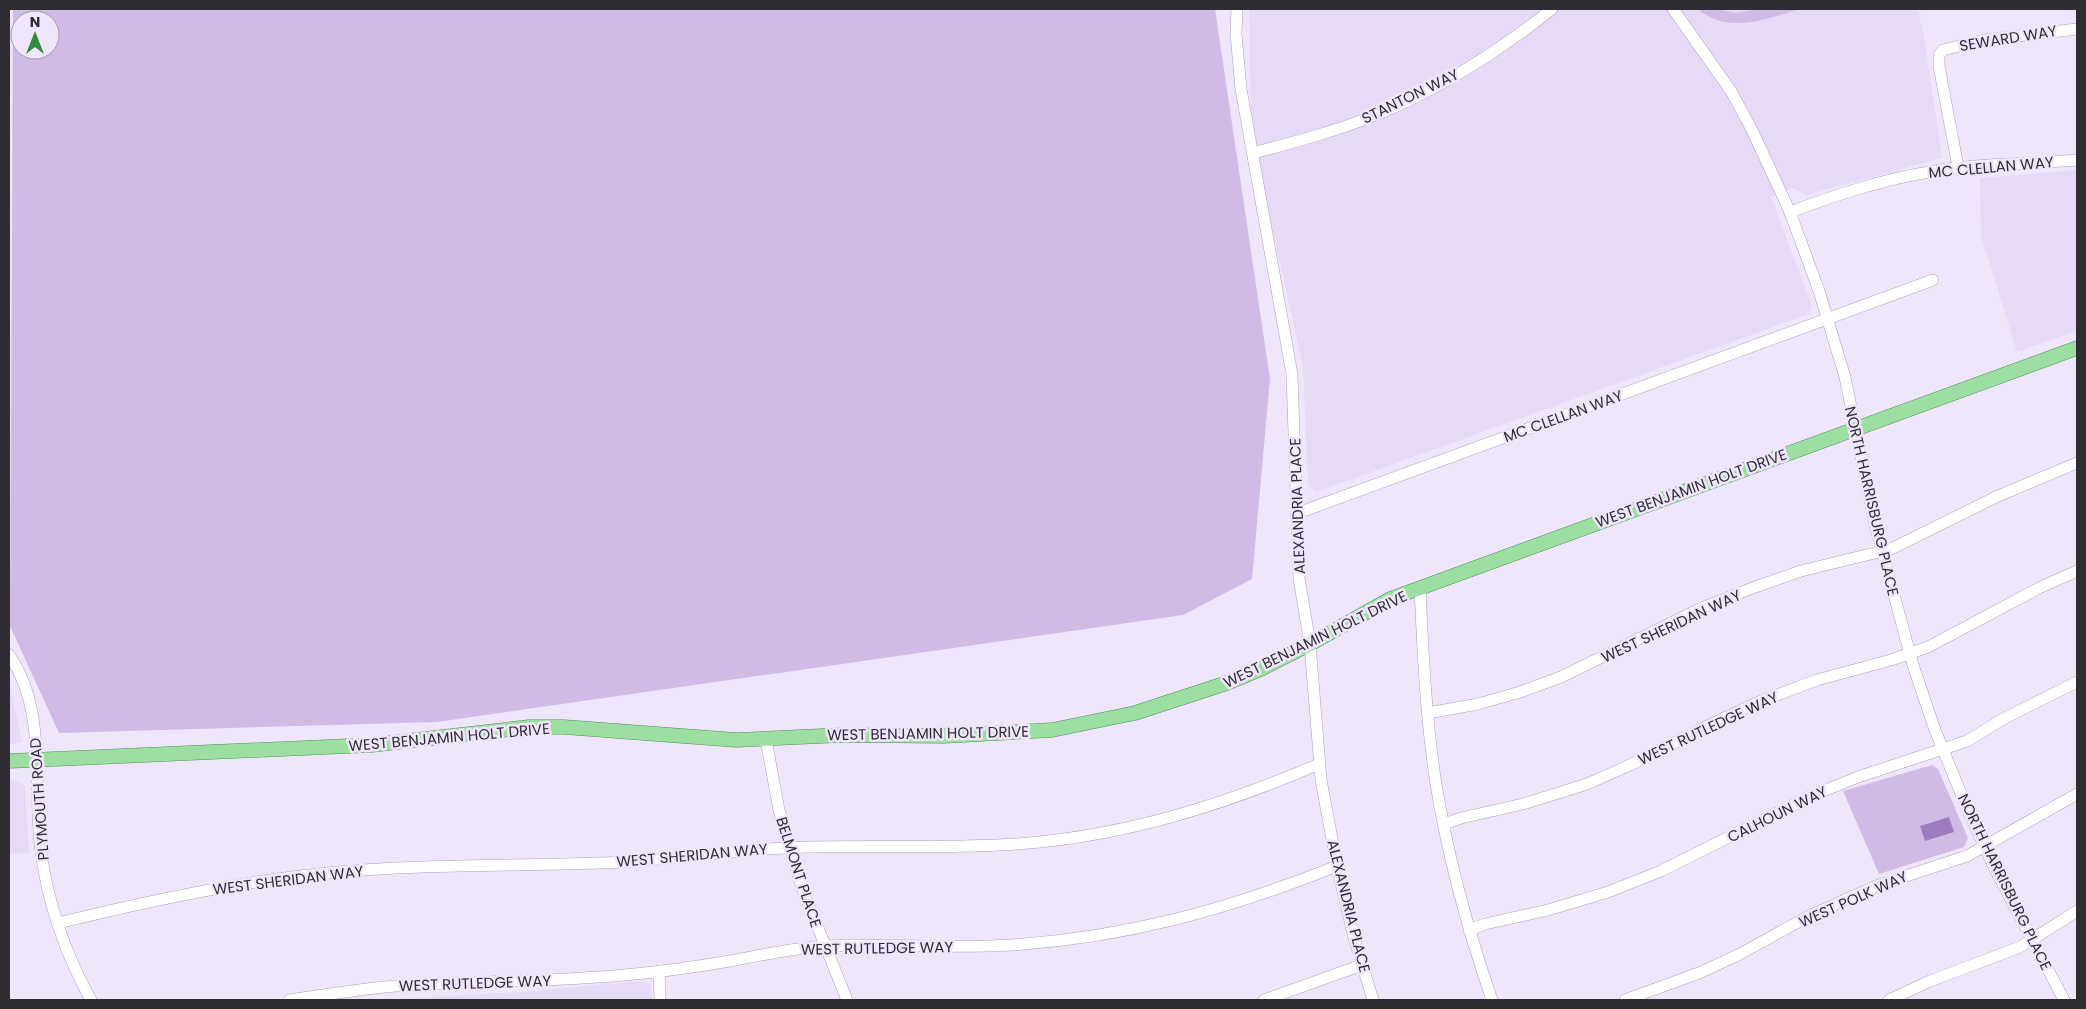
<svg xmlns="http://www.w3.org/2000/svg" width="2086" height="1009" viewBox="0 0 2086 1009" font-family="Poppins,sans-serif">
<rect width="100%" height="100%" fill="#f0e6fc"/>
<g fill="#e7daf6">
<path d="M1249,9H1918L1925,42L1942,158L1807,195L1793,188L1771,197L1812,306L1809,314L1316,492L1308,485L1303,367L1251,131Z"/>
<path d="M2077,170V331L2017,352L1981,235L1980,178Z"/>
<path d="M9,679L22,742L9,745Z"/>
<path d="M16,780L25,786L29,853L9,854V781Z"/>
<path d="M639,981L650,984L652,1000H380L521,992Z"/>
</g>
<g fill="#d0bbe7" fill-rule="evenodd">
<path d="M13,9H1215L1270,379L1252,579L1183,615L437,722L59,733L10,626ZM20,20H50V50H20Z"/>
<path d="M1697,9H1718L1735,13L1760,9H1800C1765,19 1730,35 1697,9Z"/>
<path d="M1932,765L1938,769L1968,838L1964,847L1879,874L1843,791Z"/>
</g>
<path fill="#9c7bbe" d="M1949,817L1954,832L1925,841L1920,826Z"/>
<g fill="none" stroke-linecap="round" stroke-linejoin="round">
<defs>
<g id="minor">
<path d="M1237,9L1236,34L1241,89L1292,374L1299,578L1310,644L1321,780L1337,866L1353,934L1373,1000"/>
<path d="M1673,9L1731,91L1752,130L1790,212L1819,291L1845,377L1875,525L1913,665L1935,730L1969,813L1996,871L2064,1000"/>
<path d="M1253,153C1295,142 1336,131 1376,115C1440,89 1499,51 1552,9"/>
<path d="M1958,167L1939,66V55L1943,50L1984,40L2077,29"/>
<path d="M1790,212C1836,195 1881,180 1929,172C1978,163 2028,164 2077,160"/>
<path d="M1298,513L1933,280"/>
<path d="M1420,588C1423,654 1426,720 1436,784C1448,858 1468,930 1492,1000"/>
<path d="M9,655C48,710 32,788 41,852C48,903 66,955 91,1000"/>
<path d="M1428,713L1478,704L1520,692L1561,677L1704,607L1755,587L1801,571L1891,549L1998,496L2077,463"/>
<path d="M766,740L779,810L802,888L847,1000"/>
<path d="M1444,824L1461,818L1523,804L1587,784L1630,765L1705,727L1761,701L1817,680L1891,660L1928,647L2041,587L2077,571"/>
<path d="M58,923C153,900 250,879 349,871C432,864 516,866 599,863C662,861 723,851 785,848C866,844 948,850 1029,843C1131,834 1226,804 1319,764"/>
<path d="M1469,930L1485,924L1548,910L1608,892L1661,871L1811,796L1858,777L1967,741L2003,719L2077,682"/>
<path d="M659,971L660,1000"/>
<path d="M289,1000C324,995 360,989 395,986C471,981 548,982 624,975C660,972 695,967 730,961C762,955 793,948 825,946C887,943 950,949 1012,945C1129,937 1229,909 1337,866"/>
<path d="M1264,1000L1362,965"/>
<path d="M1625,1000L1699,973L1738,955L1809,916L1876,886L1967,856L2077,794"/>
<path d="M1889,1000L1930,981L2020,947L2077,911"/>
</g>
<path id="major" d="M9,761L372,745L529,727H564L736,740L843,735L944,736L1052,730L1135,713L1227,683L1263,668L1310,644L1390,599L2077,348"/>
</defs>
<use href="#minor" stroke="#a9a0b4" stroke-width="12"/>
<use href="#major" stroke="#4c9153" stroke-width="15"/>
<use href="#minor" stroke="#fff" stroke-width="11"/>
<use href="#major" stroke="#9ddea2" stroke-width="14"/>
</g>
<g text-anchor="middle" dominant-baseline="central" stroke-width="5" stroke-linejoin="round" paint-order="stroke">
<g font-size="15" fill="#2f2c34" stroke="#f0e6fc">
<text transform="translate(2008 38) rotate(-9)">SEWARD WAY</text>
<text transform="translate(1410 96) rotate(-26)">STANTON WAY</text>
<text transform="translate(1991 167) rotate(-5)">MC CLELLAN WAY</text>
<text transform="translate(1563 416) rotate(-20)">MC CLELLAN WAY</text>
<text transform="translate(1691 488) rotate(-20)">WEST BENJAMIN HOLT DRIVE</text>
<text transform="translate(1872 501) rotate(77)">NORTH HARRISBURG PLACE</text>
<text transform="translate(1297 506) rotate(-92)">ALEXANDRIA PLACE</text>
<text transform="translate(1671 626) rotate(-25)">WEST SHERIDAN WAY</text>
<text transform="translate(1315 639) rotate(-26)">WEST BENJAMIN HOLT DRIVE</text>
<text transform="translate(1708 728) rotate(-25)">WEST RUTLEDGE WAY</text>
<text transform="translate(928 733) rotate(-1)">WEST BENJAMIN HOLT DRIVE</text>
<text transform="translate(449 737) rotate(-5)">WEST BENJAMIN HOLT DRIVE</text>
<text transform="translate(39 799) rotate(-94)">PLYMOUTH ROAD</text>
<text transform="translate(1777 814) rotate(-26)">CALHOUN WAY</text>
<text transform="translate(692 855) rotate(-5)">WEST SHERIDAN WAY</text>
<text transform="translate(799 872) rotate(72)">BELMONT PLACE</text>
<text transform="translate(288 880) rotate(-7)">WEST SHERIDAN WAY</text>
<text transform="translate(2005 882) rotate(64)">NORTH HARRISBURG PLACE</text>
<text transform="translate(1853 899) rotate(-24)">WEST POLK WAY</text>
<text transform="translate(1349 906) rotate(76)">ALEXANDRIA PLACE</text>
<text transform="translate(877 948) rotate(-1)">WEST RUTLEDGE WAY</text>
<text transform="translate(475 983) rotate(-2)">WEST RUTLEDGE WAY</text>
</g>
</g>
<rect width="2086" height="1009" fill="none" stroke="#2f2c34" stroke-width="20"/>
<g transform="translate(35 35)"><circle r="24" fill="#f0e6fc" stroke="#a39cac"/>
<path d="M0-4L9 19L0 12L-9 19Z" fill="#318b3c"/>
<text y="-8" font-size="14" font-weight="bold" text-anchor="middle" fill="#2f2c34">N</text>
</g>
</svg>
